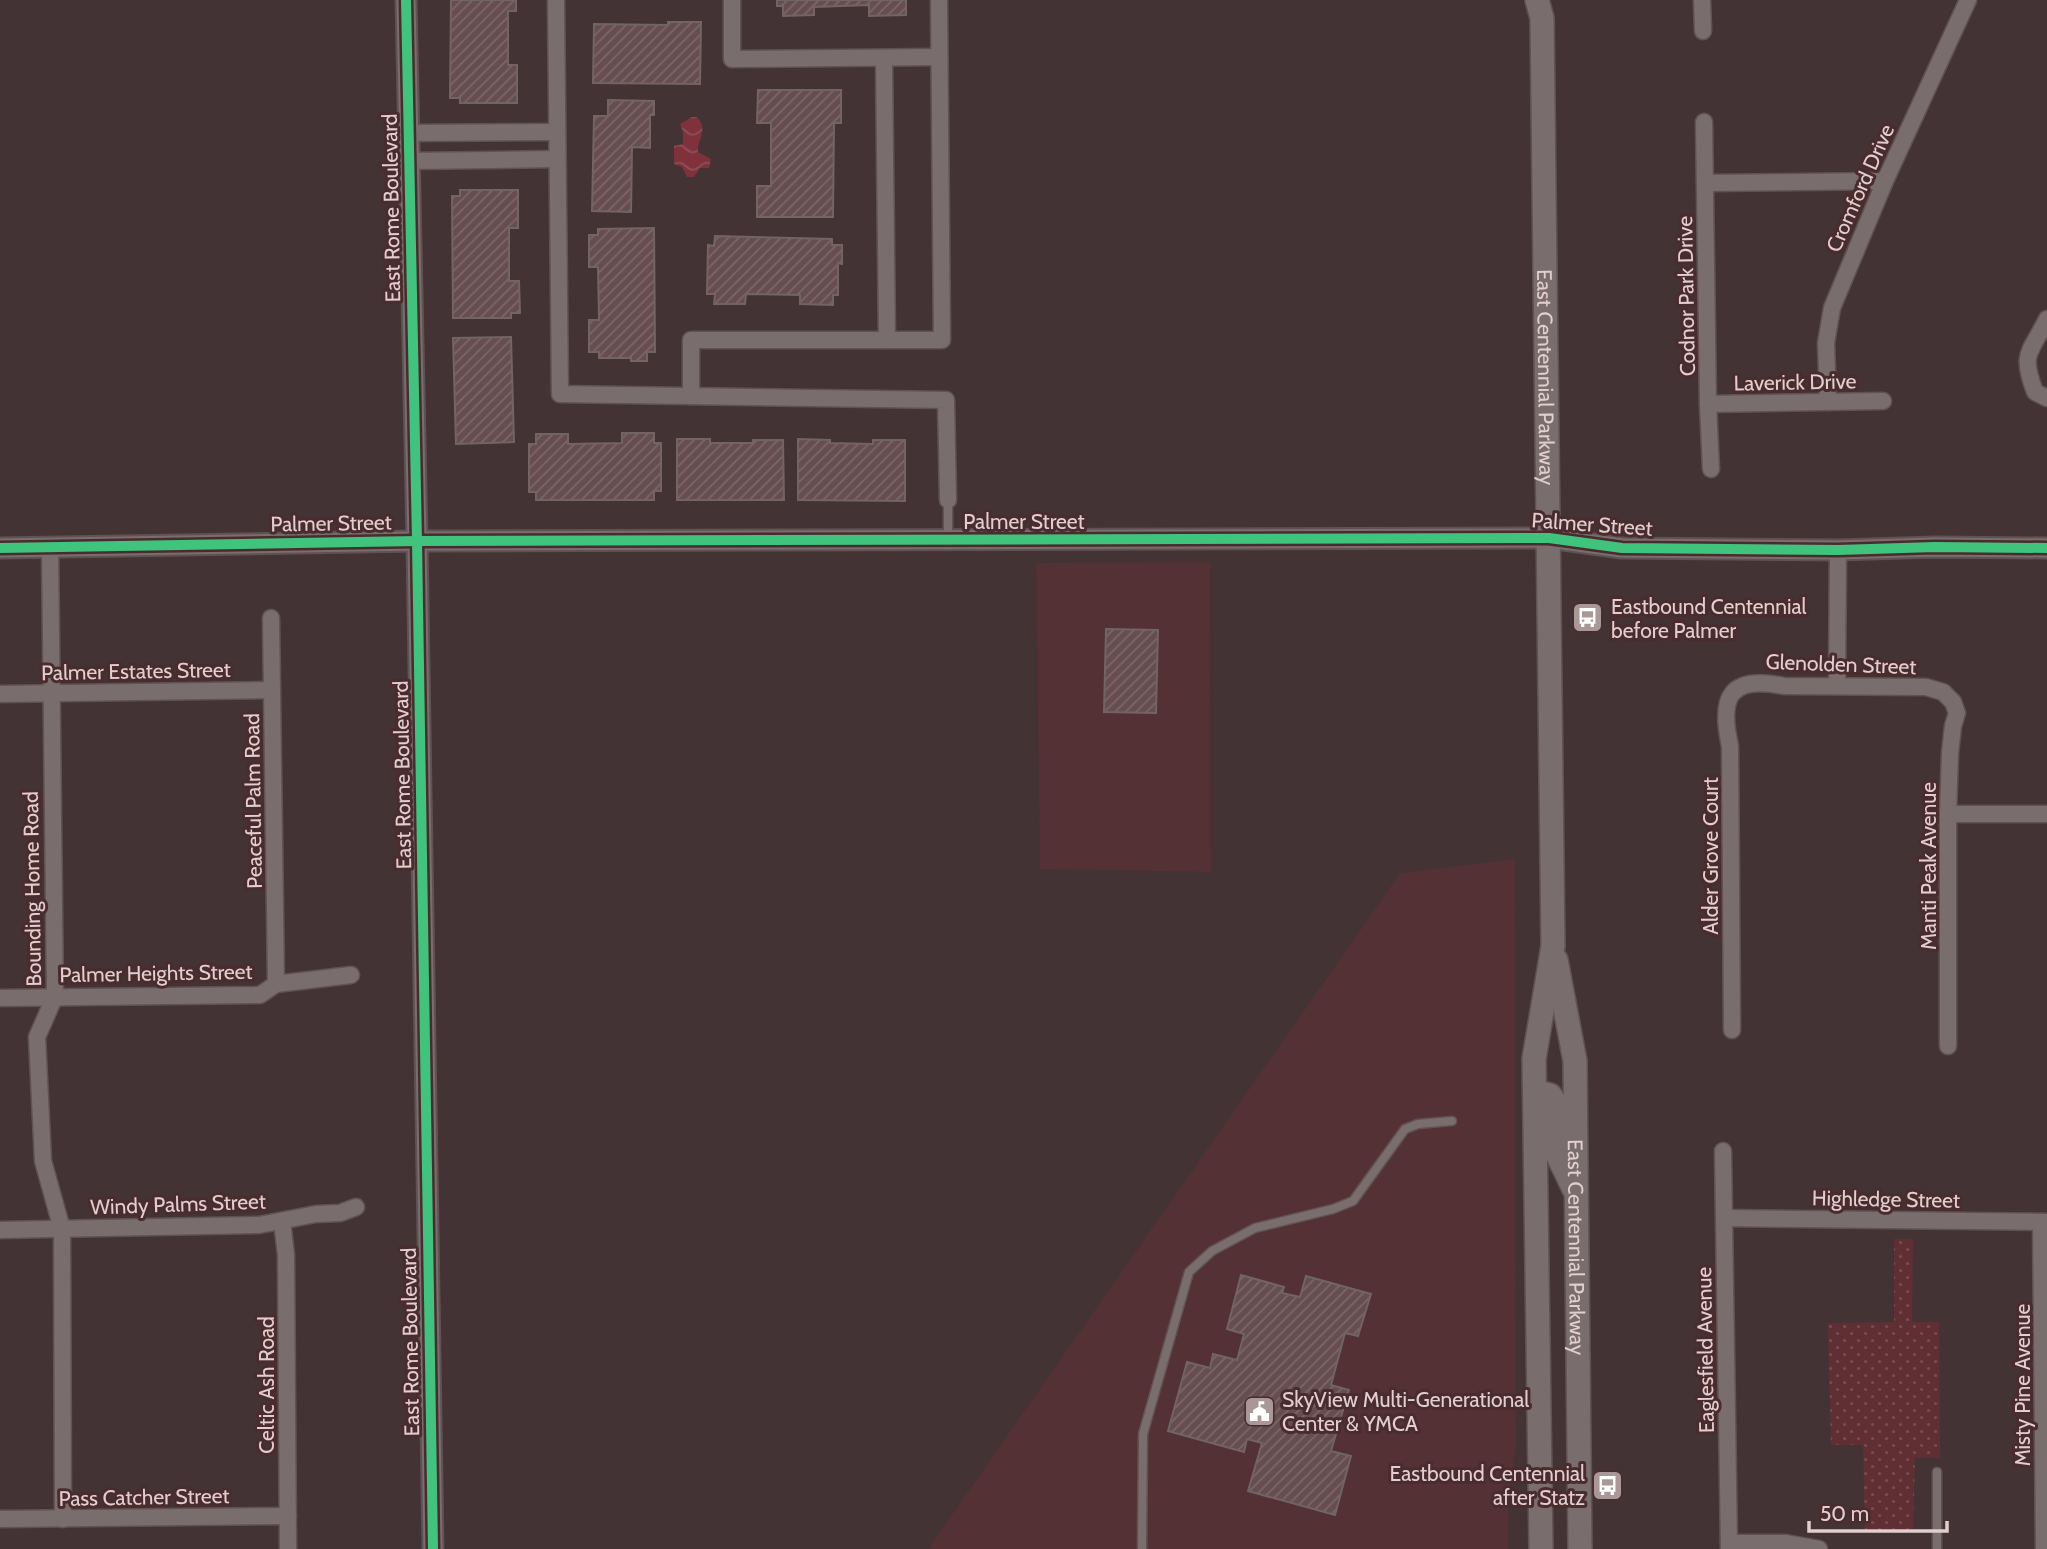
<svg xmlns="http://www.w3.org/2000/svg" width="2047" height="1549" viewBox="0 0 2047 1549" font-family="Cabin,sans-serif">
<defs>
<pattern id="park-dots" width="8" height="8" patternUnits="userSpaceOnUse" patternTransform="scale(1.75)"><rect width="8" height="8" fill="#5f2f34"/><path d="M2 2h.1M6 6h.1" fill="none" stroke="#764c50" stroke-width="1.8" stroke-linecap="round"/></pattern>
<pattern id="water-waves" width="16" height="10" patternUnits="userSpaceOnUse" patternTransform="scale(1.75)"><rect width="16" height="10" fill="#7f313c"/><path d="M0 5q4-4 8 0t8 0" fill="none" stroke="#914e57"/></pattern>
<pattern id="building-hatch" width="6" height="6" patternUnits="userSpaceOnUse" patternTransform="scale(1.75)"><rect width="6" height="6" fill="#664e50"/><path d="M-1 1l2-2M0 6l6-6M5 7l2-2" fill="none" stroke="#7c6668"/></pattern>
</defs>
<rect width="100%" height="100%" fill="#433334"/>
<g fill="#533134">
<path d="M1210,562L1211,872L1040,869L1036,563Z"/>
<path d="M1515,859L1516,1449L1508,1505V1549H928L1400,873Z"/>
</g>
<path fill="url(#park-dots)" d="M1894,1239H1913L1912,1322H1939L1940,1458H1915L1913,1533L1865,1532L1863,1445H1831L1828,1323L1894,1322Z"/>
<path fill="url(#water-waves)" d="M692,117H697C709,130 697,139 698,152L711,159L709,168H700L694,177H687L682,167L674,164V146L683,144V132L680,124Z"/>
<g fill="url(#building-hatch)" stroke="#726464" stroke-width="2">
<path d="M451,0H516V11H508V65H517V103H460V98H450Z"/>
<path d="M777,0H906V15L869,16V5L814,7V15L783,16V6H777Z"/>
<path d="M668,22H701L700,84L593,83L594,24L668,25Z"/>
<path d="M758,90H841V123H834L833,217H757V186H771V123H757Z"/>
<path d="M608,100L654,101V115H650V148L632,147L631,212L592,211L594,116H608Z"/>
<path d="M460,190H518V228H509V281H519L520,313H511V318H453L452,196H460Z"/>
<path d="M654,228L655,352H647V361H631V358H599V352H589V320H599L598,267H589V235H598V229Z"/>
<path d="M715,236L832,239V245H842V264L838,263V295H833V305L800,304V295L746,294L745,304H714L715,294H707L708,245L714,246Z"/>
<path d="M511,337L514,442L456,444L453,338Z"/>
<path d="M622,433H654V443H661V491H654V500H536V492H529V444H536V434H568V444L622,443Z"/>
<path d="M677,439H710V443H753V440H783L784,500H677Z"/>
<path d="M798,439L830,440V443L873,444V440H905V501L798,500Z"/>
<path d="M1106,629L1158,630L1156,713L1104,712Z"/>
<path d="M1241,1275L1284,1287L1282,1293L1300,1297L1306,1276L1371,1294L1358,1336L1345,1333L1331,1385L1349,1390L1331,1451L1351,1456L1335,1515L1248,1491L1262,1443L1247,1439L1244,1452L1168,1431L1187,1362L1210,1368L1213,1354L1237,1360L1244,1334L1227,1329Z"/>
</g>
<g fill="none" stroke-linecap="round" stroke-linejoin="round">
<defs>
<g id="service">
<path d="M948,500V539"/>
<path d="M1937,1472V1549"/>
<path d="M1142,1549L1143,1434L1189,1272L1212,1251L1255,1228L1333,1209L1353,1201L1405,1129L1418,1124L1452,1121"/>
</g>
<g id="minor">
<path d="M556,0L560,394L946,400L948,500"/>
<path d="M732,0V59L939,57"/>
<path d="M1702,0L1703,31"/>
<path d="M884,58L887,340"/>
<path d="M1704,122L1708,404L1711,469"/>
<path d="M409,133L557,132"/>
<path d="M409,161L557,159"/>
<path d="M1706,183L1885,181"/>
<path d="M2047,319C2030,354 2020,352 2035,392L2047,398"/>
<path d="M691,396V340H942L939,0"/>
<path d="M1828,402L1826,343L1832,308L1885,181L1968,0"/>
<path d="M1708,404L1883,401"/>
<path d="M50,547L55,996L37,1037L43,1161L62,1229L63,1519"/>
<path d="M271,618L276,984"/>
<path d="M1837,686L1838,550"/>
<path d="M0,694L272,690"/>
<path d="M1948,814H2047"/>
<path d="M0,998L260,995L276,984L351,975"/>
<path d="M1732,1030L1730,746C1719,697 1729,675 1784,686L1926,687L1943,692L1953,702L1957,713L1953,726L1950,753L1948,814V1046"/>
<path d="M1723,1151L1729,1549"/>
<path d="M1725,1218L2047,1222"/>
<path d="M282,1221L286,1255L288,1549"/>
<path d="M2041,1222L2044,1549"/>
<path d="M0,1230L259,1225L316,1214L340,1213L356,1207"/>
<path d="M0,1519L288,1516"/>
<path d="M1729,1543H1785L1819,1549"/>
</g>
<g id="tertiary">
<path d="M406,0L417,541L433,1549"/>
<path d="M0,548L417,541L1549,538L1622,548L1838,550L1935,547L2047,548"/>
</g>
<g id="secondary">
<path id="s1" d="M1537,0L1542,18L1553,946L1534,1059L1541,1549"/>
<path id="s2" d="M1556,960L1575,1061L1580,1549"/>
<path d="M1535,1091L1550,1095L1556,1104L1557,1154L1574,1189"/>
</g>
</defs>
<use href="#service" stroke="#605253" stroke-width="11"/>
<use href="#minor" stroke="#605253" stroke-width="19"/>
<use href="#tertiary" stroke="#605253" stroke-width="23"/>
<use href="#secondary" stroke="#605253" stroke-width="26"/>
<use href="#service" stroke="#7a6d6e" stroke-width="8"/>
<use href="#minor" stroke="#7a6d6e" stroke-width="16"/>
<use href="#tertiary" stroke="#7a6d6e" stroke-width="19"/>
<use href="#secondary" stroke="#7a6d6e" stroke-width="23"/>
<defs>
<g id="cycleway">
<path d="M406,0L417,541L433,1549"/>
<path d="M0,548L417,541L1549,538L1622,548L1838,550L1935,547L2047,548"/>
</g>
</defs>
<use href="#cycleway" stroke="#4a2c2e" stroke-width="15"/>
<use href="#cycleway" stroke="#40c37c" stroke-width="10"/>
</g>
<defs>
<symbol id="bus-square" viewBox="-11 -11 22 22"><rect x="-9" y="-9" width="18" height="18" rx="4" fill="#aa9899" stroke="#4a2c2e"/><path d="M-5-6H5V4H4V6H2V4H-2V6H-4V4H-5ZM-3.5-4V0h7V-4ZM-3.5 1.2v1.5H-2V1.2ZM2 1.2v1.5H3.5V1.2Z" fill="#fff"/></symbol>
<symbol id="civic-square" viewBox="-11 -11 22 22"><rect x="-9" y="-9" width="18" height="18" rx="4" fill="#aa9899" stroke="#4a2c2e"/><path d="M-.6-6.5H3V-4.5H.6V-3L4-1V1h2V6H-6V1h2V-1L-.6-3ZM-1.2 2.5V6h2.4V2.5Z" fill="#fff"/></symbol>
</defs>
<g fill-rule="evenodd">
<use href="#bus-square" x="1570" y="600" width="35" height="35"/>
<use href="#civic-square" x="1242" y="1394" width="35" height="35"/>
<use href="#bus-square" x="1590" y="1468" width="35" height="35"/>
</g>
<g text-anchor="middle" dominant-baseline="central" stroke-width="6" stroke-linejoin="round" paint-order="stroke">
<g font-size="21" fill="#e2cecf" stroke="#4a2c2e">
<text transform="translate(1860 188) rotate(-66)">Cromford Drive</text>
<text transform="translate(391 208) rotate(-91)">East Rome Boulevard</text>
<text transform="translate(1686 296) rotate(-91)">Codnor Park Drive</text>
<text stroke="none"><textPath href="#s1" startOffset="378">East Centennial Parkway</textPath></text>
<text transform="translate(1795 382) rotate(-1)">Laverick Drive</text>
<text x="1024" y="521">Palmer Street</text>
<text transform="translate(331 523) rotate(-1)">Palmer Street</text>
<text transform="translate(1592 524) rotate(4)">Palmer Street</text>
<text transform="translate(1841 664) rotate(2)">Glenolden Street</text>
<text transform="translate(136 671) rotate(-1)">Palmer Estates Street</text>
<text transform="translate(402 775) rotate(-91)">East Rome Boulevard</text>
<text transform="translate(253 801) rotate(-91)">Peaceful Palm Road</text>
<text transform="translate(1710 856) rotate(-90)">Alder Grove Court</text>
<text transform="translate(1928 866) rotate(-90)">Manti Peak Avenue</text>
<text transform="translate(32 889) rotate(-91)">Bounding Home Road</text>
<text transform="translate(156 973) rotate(-1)">Palmer Heights Street</text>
<text transform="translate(1886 1199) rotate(1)">Highledge Street</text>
<text transform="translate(178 1204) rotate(-2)">Windy Palms Street</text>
<text stroke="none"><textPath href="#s2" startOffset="289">East Centennial Parkway</textPath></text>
<text transform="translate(410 1342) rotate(-91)">East Rome Boulevard</text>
<text transform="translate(1705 1350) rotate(-91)">Eaglesfield Avenue</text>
<text transform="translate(266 1385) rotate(-90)">Celtic Ash Road</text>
<text transform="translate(2022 1385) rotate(-90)">Misty Pine Avenue</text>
<text transform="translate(144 1497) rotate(-1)">Pass Catcher Street</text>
</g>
<g font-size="21" fill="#e2cecf" stroke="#4a2c2e" text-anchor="start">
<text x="1611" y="606">Eastbound Centennial<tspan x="1611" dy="24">before Palmer</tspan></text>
<text x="1282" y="1399">SkyView Multi-Generational<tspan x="1282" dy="24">Center &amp; YMCA</tspan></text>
<text x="1585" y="1473" text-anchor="end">Eastbound Centennial<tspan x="1585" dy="24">after Statz</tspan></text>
</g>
</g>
<path d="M1809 1521v10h138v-10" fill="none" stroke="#e2cecf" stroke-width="3.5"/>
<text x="1820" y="1521" font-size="21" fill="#e2cecf" stroke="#4a2c2e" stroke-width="5" paint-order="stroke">50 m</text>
</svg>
